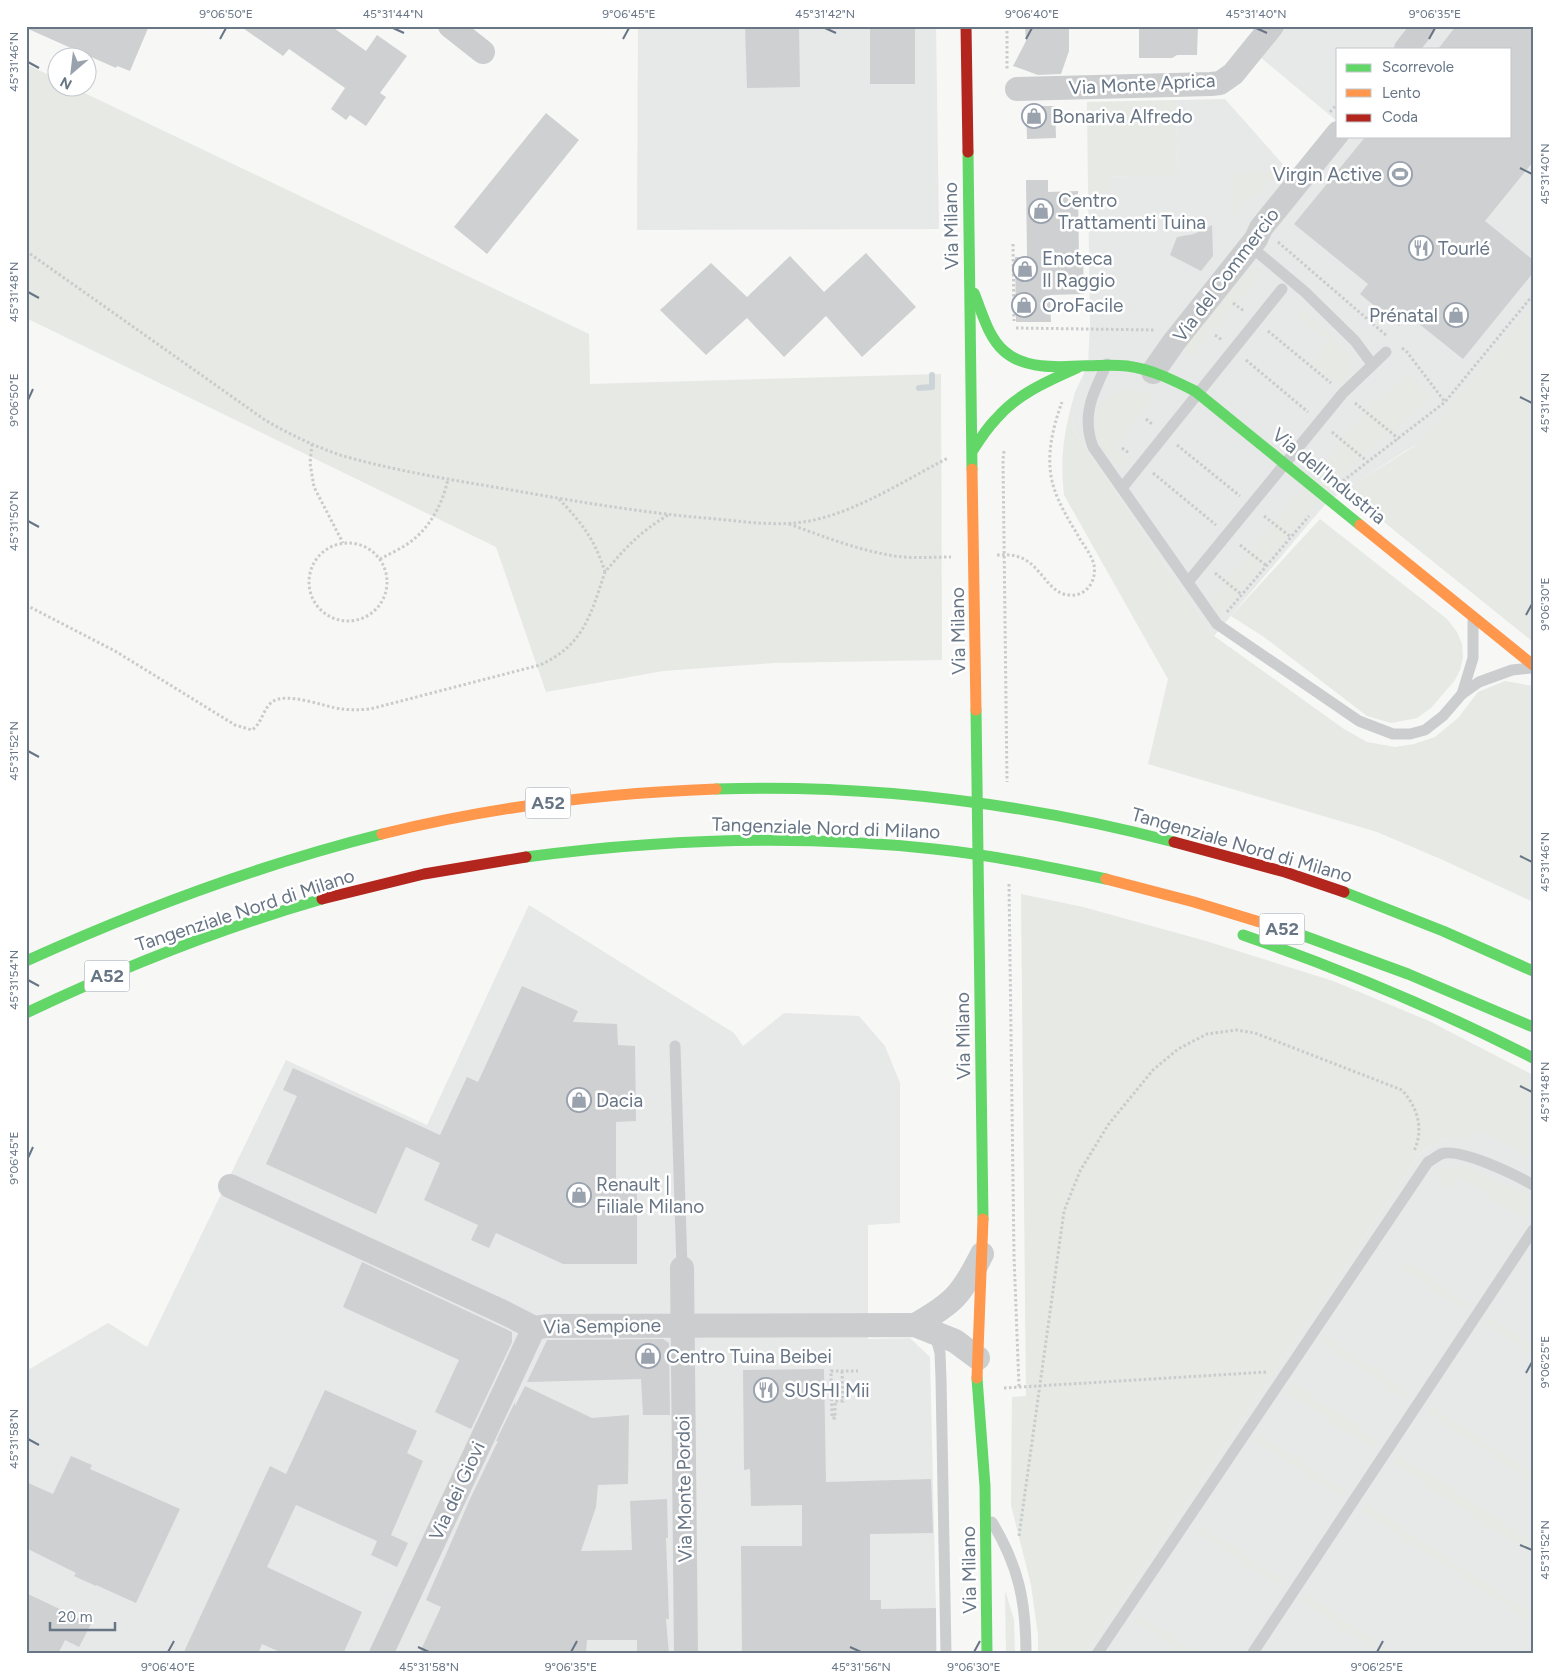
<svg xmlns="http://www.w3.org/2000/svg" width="1559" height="1680" viewBox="0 0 1559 1680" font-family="Figtree,sans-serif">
<rect width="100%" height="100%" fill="#f7f7f6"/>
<g fill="#e7e8e8">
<path d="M638,26H936L939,229L637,230Z"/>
<path d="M1286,26H1418L1401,49H1338V122L1260,57Z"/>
<path d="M1438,26H1533V363L1489,406L1405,451L1328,501L1214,636L1074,430L1070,411L1075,392L1088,365L1090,321L1088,191H1107V177L1178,174L1176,100L1225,99L1296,179L1345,136H1510V49H1419Z"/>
<path d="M529,905L734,1033L743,1046L784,1013L859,1016L885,1046L900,1083V1223L868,1225V1339L910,1338L930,1357L937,1654H26V1371L108,1323L147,1347L286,1060L427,1125Z"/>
<path d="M1475,1128L1533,1158V1654H1086L1419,1155L1432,1144L1441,1140L1455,1138L1468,1141Z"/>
</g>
<g fill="#e6e9e4">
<path d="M26,64L57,79L58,88H74L589,334L590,384L941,374L942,660L774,663L663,671L546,692L496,547L26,318Z"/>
<path d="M1176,100L1178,175L1107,177V191H1088L1087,102Z"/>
<path d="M1276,171L1254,199L1250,197L1234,218L1232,216L1233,173Z"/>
<path d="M1257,268L1263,272L1190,359L1185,353L1187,344L1248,271Z"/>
<path d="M1533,305V642L1344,490L1418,444Z"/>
<path d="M1303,308L1344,350L1352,361L1351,371L1339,385L1311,363L1328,340L1297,315Z"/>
<path d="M1409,375L1431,398L1343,472L1220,615L1210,601L1370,406Z"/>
<path d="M1125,389C1137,388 1145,393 1155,397L1115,447L1132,461C1129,464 1126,466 1122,466C1115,465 1111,459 1107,454C1087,427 1092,399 1125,389Z"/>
<path d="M1070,411L1074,430L1214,636L1344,729L1367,742L1395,747L1414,744L1435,737L1458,718L1478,692L1505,681L1533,686V902L1443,860L1377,832L1148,764L1168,679L1064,495C1061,463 1062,443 1070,411Z"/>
<path d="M1320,519L1447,619L1457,632L1462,644L1463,657L1460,670L1455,680L1431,708L1417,718L1391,723L1367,716L1264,637L1231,616Z"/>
<path d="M1021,894L1083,907L1206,941L1333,981L1429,1021L1533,1075V1158L1475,1129L1468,1141C1446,1136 1436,1139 1419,1155L1086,1654H1038V1635L1031,1585L1011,1505L1012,1397L1026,1396Z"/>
<path d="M1456,1165L1529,1194L1533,1197V1208L1525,1220L1459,1177L1451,1189L1435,1178L1442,1169Z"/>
<path d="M1404,1260L1469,1304L1465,1310L1399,1267Z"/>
<path d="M1490,1317L1533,1346V1355L1486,1324Z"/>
<path d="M1324,1335L1410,1393L1406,1399L1320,1342Z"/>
<path d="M1292,1383L1379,1441L1373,1449L1287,1392Z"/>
<path d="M1431,1406L1533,1473V1483L1427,1412Z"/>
<path d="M1259,1434L1345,1491L1341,1497L1255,1440Z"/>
<path d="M1399,1454L1533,1542V1555L1393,1463Z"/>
<path d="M1366,1504L1533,1615V1624L1362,1511Z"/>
<path d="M1199,1524L1285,1581L1281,1588L1195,1530Z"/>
<path d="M1005,1590L1014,1620L1015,1654H1006Z"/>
<path d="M1306,1595L1395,1654H1381L1302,1601Z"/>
<path d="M1139,1615L1198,1654H1183L1135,1621Z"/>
</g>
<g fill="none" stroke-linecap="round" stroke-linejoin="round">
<path stroke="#cdd4d7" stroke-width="6" d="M919,388L932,387V375"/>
</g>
<g fill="#cfd0d1">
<path d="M26,26H149L130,71L117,66L116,68L26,28Z"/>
<path d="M240,26H331L366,51L377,35L407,56L380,93L386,97L366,126L350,115L346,120L331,109L345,88L289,49L283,56Z"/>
<path d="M745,26H799L800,87L747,88Z"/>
<rect x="870" y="26" width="45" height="58"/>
<path d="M1025,26H1069V51L1061,74L1038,75L1013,66L1026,41Z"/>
<path d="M1139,26H1198L1197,55H1177L1172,58H1139Z"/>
<path d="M1456,26H1533V162L1485,221L1533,260V273L1463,359L1408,315L1399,326L1360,294L1368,284L1294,224L1366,136H1510V49H1438Z"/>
<path d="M1026,106H1055L1056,138L1027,139Z"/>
<path d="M546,113L579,140L487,254L454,227Z"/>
<path d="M1026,180H1048V192L1078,191L1079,256H1083L1084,294L1050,295L1051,322H1016L1015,257H1027Z"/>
<path d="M1212,225L1213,256L1201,271L1170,255L1177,237L1194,234Z"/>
<path d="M866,253L916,307L862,357L826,316L784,357L747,318L706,355L660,310L711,263L747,297L790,256L824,292Z"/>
<path d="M522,986L578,1011L573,1022L617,1024L618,1045L635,1046L636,1121L616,1122V1190H637V1264H563L496,1233L489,1248L471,1240L478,1225L424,1200L440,1163L406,1147L376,1214L266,1164L297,1096L283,1090L293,1068L440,1135L467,1077L478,1082Z"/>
<path d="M362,1262L512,1332V1342L471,1429L435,1412L459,1360L343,1307Z"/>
<path d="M663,1339L669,1343L670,1415H643L641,1379L527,1382L547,1340Z"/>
<path d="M824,1369L826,1482L931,1479L933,1533L870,1534V1600H881V1609L936,1608V1654H742L741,1546H802V1505L751,1506L750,1469L744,1470L743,1370Z"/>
<path d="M525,1386L592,1418L629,1415L628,1484L598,1485L596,1507L581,1551L632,1550L630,1501L667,1499L668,1538H666L669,1619H666L669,1654H637V1640H587L586,1654H419L441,1607L426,1600L470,1499L498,1441H496L515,1402V1406Z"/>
<path d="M325,1390L417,1431L407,1453L423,1461L391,1535L408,1543L397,1567L371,1555L377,1541L296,1505L267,1567L362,1612L343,1654H284L262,1644L258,1654H183L270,1466L286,1474Z"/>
<path d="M71,1456L92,1465L90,1469L180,1509L136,1603L96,1585V1586L74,1576L76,1573L26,1548V1482L53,1494Z"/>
<path d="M26,1593L91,1624L79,1647L65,1640L58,1654H26Z"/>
</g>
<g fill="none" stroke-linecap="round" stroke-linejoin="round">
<g stroke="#cacbcc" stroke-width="3" stroke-dasharray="2.5 2.5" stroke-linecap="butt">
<path d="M1007,26V71"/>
<path d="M1330,112L1338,103"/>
<path d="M1278,242L1387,336"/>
<path d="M1013,244L1014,321"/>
<path d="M26,251L265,420C289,434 314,446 340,455C392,470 446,479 500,488C568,500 636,512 705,518C741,521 779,528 814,520C862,509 905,480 948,458"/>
<path d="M1233,303L1244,311"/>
<path d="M1016,328L1155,330"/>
<path d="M1268,331L1331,383"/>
<path d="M1215,335L1222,340"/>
<path d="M1402,348L1407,352L1445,402"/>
<path d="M1246,360L1308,412"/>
<path d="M1355,403L1399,439"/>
<path d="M1146,419L1153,425"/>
<path d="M1332,432L1368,462"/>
<path d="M312,444L310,463L314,487L343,543"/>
<path d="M1177,445L1240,496"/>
<path d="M1122,448L1129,453"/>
<path d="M1004,451L1003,459L1007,782"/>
<path d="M1153,473L1216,525"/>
<path d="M1343,481L1445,402L1533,295"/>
<path d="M559,499C582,523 595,540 605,572C626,547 640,532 668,515"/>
<path d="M1264,516L1291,537"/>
<path d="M789,524C822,536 855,549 889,555C909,559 930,557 951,557"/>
<circle cx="348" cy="582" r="39"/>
<path d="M1240,545L1267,566"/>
<path d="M997,555C1005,555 1012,554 1019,557C1041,564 1048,594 1069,595C1086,597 1097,581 1094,565C1092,556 1085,547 1080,539C1069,520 1057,502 1052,481C1046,454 1053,427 1062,402"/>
<path d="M380,559C391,553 405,547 414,539C432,524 443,502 448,479"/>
<path d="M1215,573L1242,595"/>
<path d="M26,605L115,651L235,725L252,730C262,723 263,709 272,702C287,691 324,707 342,709C351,710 360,710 370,709L540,665C584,645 591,614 605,572"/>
<path d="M1227,612L1309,516"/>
<path d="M1009,884L1014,1256L1019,1387"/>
<path d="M842,1371L843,1401H835V1418H832L831,1371H858"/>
<path d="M1004,1388L1267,1372"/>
<path d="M1019,1536L1064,1211L1080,1171L1108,1125L1153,1070L1178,1049L1207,1034L1236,1030L1255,1033L1402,1090C1418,1108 1424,1129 1414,1151"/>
</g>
<g stroke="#cccdcf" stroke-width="11">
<path d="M1250,246L1305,292L1355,341L1372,364"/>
<path d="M1107,364C1093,393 1081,415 1093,447L1217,624L1359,721L1393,734H1410L1425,730L1443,716L1462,694L1479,682L1512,670L1531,668"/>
<path d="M1122,488L1282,289"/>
<path d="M1188,582L1343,393L1386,352"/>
<path d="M1462,694L1473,658V621"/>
<path d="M675,1046L682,1268"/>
<path d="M935,1334L940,1353L941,1379L946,1654"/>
<path d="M992,1522C1019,1567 1026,1602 1026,1654"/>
<path d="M1097,1654L1428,1162C1432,1160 1437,1156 1441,1154C1459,1147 1516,1175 1533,1185"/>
<path d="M1252,1654L1533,1230"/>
</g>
<g stroke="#cccdcf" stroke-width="24">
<path d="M450,26L483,52"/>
<path d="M1406,49L1424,26"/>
<path d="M1017,89L1211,84L1220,83L1233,74L1272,26"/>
<path d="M1153,372L1174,342L1256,239L1261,228L1338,133"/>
<path d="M230,1186L503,1312L534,1328L547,1326L915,1325L955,1341L978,1358"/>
<path d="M682,1268L686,1654"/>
<path d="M915,1325C954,1303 962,1294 982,1254"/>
<path d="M381,1654L534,1328"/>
</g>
<g stroke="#63d668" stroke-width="11">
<path d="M968,152L972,469"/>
<path d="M974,293C982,312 988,337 1004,351C1034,378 1090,361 1127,366C1151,369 1173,380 1195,391L1360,525"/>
<path d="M973,450C980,439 987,428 996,419C1017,394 1048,381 1077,368"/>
<path d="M976,710L983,1219"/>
<path d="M716,789C871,784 1025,803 1174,842"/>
<path d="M526,857C662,839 798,834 934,849C992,855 1049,867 1106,879"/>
<path d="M1344,892L1443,931L1533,971"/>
<path d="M1296,933L1408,974L1533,1027"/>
<path d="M1243,935C1343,970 1439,1010 1533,1058"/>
<path d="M26,961C141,909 259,865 382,834"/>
<path d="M26,1013C121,968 221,928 322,899"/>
<path d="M977,1378L985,1486L987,1654"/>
</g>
<g stroke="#ff974d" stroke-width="11">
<path d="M972,469L976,710"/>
<path d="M1360,525L1533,665"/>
<path d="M382,834C491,807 603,793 716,789"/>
<path d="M1106,879L1194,902L1296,933"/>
<path d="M977,1378L983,1219"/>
</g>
<g stroke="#b3261e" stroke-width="11">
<path d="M966,26L968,152"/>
<path d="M1174,842L1285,872L1344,892"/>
<path d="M322,899L424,874L526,857"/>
</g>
</g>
<path fill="none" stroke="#677585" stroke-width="2" d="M393,28L404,33M825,28L836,33M1256,28L1267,33M220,39L226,28M623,39L629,28M1026,39L1032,28M1429,39L1435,28M28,62L39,68M1520,168L1532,174M28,292L39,298M1520,397L1532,403M28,400L33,389M28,521L39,527M1526,615L1532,604M28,751L39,757M1520,856L1532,862M28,980L39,986M1520,1086L1532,1092M28,1158L33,1147M1526,1373L1532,1362M28,1439L39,1445M1520,1545L1532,1550M418,1647L429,1652M850,1647L861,1652M168,1652L174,1641M571,1652L577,1641M974,1652L980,1641M1377,1652L1383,1641"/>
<defs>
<symbol id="shop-ring" viewBox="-11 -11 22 22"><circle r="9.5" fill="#fff" stroke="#99a2ad" stroke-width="1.5"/><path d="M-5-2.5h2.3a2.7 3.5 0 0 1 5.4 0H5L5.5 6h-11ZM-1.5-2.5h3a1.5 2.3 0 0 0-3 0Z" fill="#99a2ad"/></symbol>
<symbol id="stadium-ring" viewBox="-11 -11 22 22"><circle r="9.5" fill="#fff" stroke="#99a2ad" stroke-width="1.5"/><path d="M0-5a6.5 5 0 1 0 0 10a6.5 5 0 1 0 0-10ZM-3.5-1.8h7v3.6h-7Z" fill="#99a2ad"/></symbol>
<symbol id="restaurant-ring" viewBox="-11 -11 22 22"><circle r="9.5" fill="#fff" stroke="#99a2ad" stroke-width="1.5"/><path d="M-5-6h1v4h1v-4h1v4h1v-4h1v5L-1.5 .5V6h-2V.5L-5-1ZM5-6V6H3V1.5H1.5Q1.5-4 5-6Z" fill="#99a2ad"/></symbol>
</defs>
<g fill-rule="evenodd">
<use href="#shop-ring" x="1020" y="102" width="28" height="28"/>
<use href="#stadium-ring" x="1386" y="160" width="28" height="28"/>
<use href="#shop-ring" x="1027" y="197" width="28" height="28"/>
<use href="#restaurant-ring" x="1407" y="234" width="28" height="28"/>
<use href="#shop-ring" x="1011" y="255" width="28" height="28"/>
<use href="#shop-ring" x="1010" y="291" width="28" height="28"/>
<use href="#shop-ring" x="1442" y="301" width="28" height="28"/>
<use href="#shop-ring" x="565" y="1086" width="28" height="28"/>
<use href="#shop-ring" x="565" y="1181" width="28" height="28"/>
<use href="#shop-ring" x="634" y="1342" width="28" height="28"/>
<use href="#restaurant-ring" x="752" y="1376" width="28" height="28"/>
</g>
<g text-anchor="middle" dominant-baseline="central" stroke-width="5" stroke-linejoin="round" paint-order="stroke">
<g fill="#fff" stroke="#959eaa" stroke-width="1">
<rect x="525.5" y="787.5" width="45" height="31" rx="4"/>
<rect x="1259.5" y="913.5" width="45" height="31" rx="4"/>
<rect x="84.5" y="960.5" width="45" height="31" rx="4"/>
</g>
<g font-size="18" font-weight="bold" fill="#677585">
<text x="548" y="803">A52</text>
<text x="1282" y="929">A52</text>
<text x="107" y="976">A52</text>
</g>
<g font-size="19" fill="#677585" stroke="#fff">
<text transform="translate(1142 84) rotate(-3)">Via Monte Aprica</text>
<text transform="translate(951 226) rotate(-91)">Via Milano</text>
<text transform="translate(1226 275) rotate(-53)">Via del Commercio</text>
<text transform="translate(1329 476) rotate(39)">Via dell'Industria</text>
<text transform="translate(958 631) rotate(-91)">Via Milano</text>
<text transform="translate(826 828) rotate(2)">Tangenziale Nord di Milano</text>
<text transform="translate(1242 845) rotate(16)">Tangenziale Nord di Milano</text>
<text transform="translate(245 910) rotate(-18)">Tangenziale Nord di Milano</text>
<text transform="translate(963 1036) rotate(-91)">Via Milano</text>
<text transform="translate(602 1326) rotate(-1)">Via Sempione</text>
<text transform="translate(684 1489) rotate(-91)">Via Monte Pordoi</text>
<text transform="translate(457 1491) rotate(-65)">Via dei Giovi</text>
<text transform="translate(969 1570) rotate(-91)">Via Milano</text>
</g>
<g font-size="19" fill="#677585" stroke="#fff" text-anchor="start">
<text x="1052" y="116">Bonariva Alfredo</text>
<text x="1382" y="174" text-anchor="end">Virgin Active</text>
<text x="1058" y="200">Centro<tspan x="1058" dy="22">Trattamenti Tuina</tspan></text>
<text x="1438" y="248">Tourlé</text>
<text x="1042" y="258">Enoteca<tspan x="1042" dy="22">Il Raggio</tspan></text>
<text x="1042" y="305">OroFacile</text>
<text x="1438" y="315" text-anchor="end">Prénatal</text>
<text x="596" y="1100">Dacia</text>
<text x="596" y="1184">Renault |<tspan x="596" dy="22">Filiale Milano</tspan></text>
<text x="666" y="1356">Centro Tuina Beibei</text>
<text x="784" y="1390">SUSHI Mii</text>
</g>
</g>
<rect width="1559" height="1680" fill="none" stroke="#ffffff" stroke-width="55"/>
<rect x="1336" y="48" width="175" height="90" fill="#ffffff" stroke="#c2c8ce"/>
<rect x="1346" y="64" width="25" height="8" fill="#63d668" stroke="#c2c8ce"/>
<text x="1382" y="72" font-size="15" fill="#677585">Scorrevole</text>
<rect x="1346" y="89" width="25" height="8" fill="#ff974d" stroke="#c2c8ce"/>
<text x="1382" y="98" font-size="15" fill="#677585">Lento</text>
<rect x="1346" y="114" width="25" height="8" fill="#b3261e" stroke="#c2c8ce"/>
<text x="1382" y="122" font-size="15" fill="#677585">Coda</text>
<g transform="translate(72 72) rotate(208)"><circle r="24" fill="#ffffff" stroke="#c2c8ce"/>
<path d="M0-4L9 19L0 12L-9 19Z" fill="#99a2ad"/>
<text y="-8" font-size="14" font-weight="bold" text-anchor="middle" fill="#677585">N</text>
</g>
<path d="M50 1622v8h65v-8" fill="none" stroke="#677585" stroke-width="2.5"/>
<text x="58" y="1622" font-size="15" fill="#677585" stroke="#ffffff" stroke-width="4" paint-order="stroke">20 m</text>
<rect x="28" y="28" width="1504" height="1624" fill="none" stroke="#677585" stroke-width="2"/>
<g font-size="12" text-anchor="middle" fill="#677585">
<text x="226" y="18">9°06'50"E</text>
<text x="393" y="18">45°31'44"N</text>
<text x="629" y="18">9°06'45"E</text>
<text x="825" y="18">45°31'42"N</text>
<text x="1032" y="18">9°06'40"E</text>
<text x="1256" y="18">45°31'40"N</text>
<text x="1435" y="18">9°06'35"E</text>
<text transform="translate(14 62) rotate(-90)" y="4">45°31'46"N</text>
<text transform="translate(1545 174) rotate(-90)" y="4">45°31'40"N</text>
<text transform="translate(14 292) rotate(-90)" y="4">45°31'48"N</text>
<text transform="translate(14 400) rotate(-90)" y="4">9°06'50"E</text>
<text transform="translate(1545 403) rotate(-90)" y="4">45°31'42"N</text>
<text transform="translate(14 521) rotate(-90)" y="4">45°31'50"N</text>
<text transform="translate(1545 604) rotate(-90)" y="4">9°06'30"E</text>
<text transform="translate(14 751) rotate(-90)" y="4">45°31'52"N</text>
<text transform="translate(1545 862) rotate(-90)" y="4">45°31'46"N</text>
<text transform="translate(14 980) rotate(-90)" y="4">45°31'54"N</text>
<text transform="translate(1545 1092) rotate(-90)" y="4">45°31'48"N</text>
<text transform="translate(14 1158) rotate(-90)" y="4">9°06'45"E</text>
<text transform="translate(1545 1362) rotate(-90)" y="4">9°06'25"E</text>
<text transform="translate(14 1439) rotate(-90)" y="4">45°31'58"N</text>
<text transform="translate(1545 1550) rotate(-90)" y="4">45°31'52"N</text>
<text x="168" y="1671">9°06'40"E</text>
<text x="429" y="1671">45°31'58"N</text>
<text x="571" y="1671">9°06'35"E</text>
<text x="861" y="1671">45°31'56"N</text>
<text x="974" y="1671">9°06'30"E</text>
<text x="1377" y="1671">9°06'25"E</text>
</g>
</svg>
